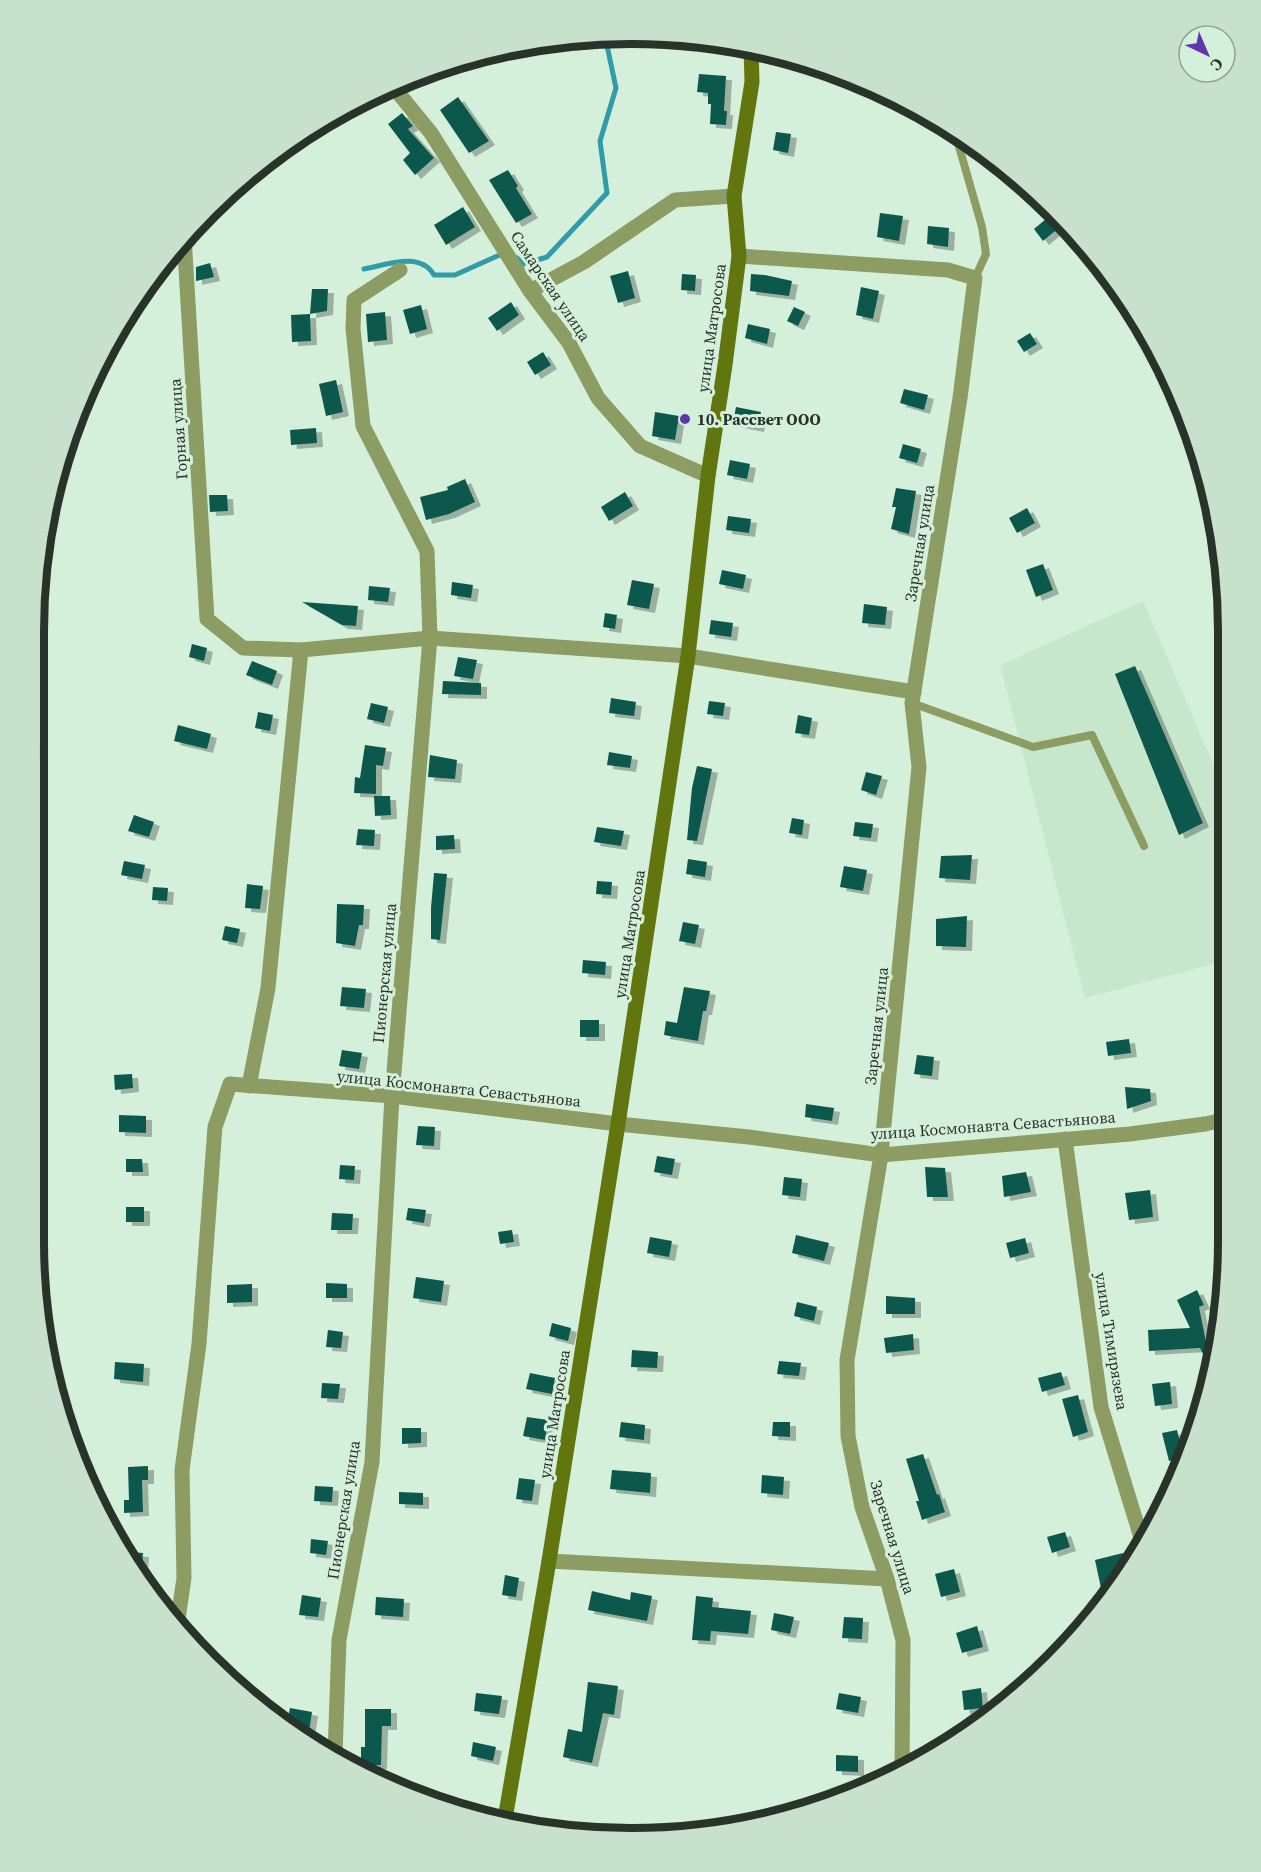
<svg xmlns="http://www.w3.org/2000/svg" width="1261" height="1872" viewBox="0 0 1261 1872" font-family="'Source Serif 4',serif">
<defs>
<filter id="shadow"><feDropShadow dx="6" dy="4" stdDeviation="0" flood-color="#0004"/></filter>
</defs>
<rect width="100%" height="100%" fill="#d5f0da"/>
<path fill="#c6e7cc" d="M1143,601L1228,798V960L1085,998L1000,665Z"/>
<path fill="#d5b758" d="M42,542C55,569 51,572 36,597Z"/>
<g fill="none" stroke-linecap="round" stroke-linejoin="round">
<g stroke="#319ba9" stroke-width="5">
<path d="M517,258L523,264L547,257L607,193L600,141L616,88L605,36"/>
<path d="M364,269C386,265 420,251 434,275H455L504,253"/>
</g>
</g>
<g fill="#0d584d" filter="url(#shadow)">
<path d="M699,74L726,76L724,111H727L726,125L710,124L711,104H708V93L697,92Z"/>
<path d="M458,97L489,141L469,153L440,110Z"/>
<path d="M402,113L413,126L408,129L434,158L415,175L403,160L410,153L388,124Z"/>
<path d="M776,132L791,134L788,153L773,150Z"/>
<path d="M508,170L518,186L516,188L532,214L516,223L489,180Z"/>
<path d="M463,207L475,227L446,245L434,225Z"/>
<path d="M880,213L903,216L899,241L877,237Z"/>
<path d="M1052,214L1061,226L1043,241L1034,229Z"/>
<path d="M928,226L949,228L948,247L927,244Z"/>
<path d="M210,263L214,277L196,281V267Z"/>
<path d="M628,271L635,298L618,303L610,276Z"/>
<path d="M682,274L696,275L695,291L681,290Z"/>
<path d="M751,274L765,275L792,281L789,296L750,291Z"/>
<path d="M861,287L879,291L873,319L856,315Z"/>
<path d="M312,289H328L327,311L310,314Z"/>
<path d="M511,302L519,315L497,331L488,318Z"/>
<path d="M421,305L427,329L410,334L403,310Z"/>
<path d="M794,307L805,312L798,326L787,321Z"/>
<path d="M385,312L387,340L368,342L366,314Z"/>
<path d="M310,314L311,341L292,342L291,315Z"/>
<path d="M748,324L770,329L767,344L745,338Z"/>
<path d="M1030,333L1037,344L1024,352L1017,341Z"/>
<path d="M543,352L551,365L535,375L527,362Z"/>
<path d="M336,380L343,412L326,416L319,384Z"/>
<path d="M904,389L928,395L924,410L900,403Z"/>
<path d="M736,407L761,412L758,428L733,423Z"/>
<path d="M655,412L679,416L675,440L652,436Z"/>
<path d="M316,428L317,443L291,445L290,430Z"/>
<path d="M903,444L921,449L917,463L899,458Z"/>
<path d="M730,460L750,464L747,479L727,475Z"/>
<path d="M465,479L475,502L449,514L426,520L420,497L448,490L447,487Z"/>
<path d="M896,488L916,491L909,534L891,529L896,507H892Z"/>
<path d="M625,492L633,506L609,521L601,507Z"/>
<path d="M209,495H227L228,511L210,512Z"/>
<path d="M1027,508L1035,523L1017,533L1009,518Z"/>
<path d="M728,516L751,519L749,533L726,530Z"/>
<path d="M1043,564L1053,590L1036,597L1026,570Z"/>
<path d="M722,570L746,575L743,589L719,584Z"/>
<path d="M632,580L654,584L649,609L627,605Z"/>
<path d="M452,582L473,585L471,598L451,595Z"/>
<path d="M369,586L390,588L388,602L368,600Z"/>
<path d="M302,602L358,606L356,626L342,625Z"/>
<path d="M864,604L887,607L885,625L862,623Z"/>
<path d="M605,613L617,615L615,629L603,627Z"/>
<path d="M711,620L733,623L731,637L709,634Z"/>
<path d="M192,644L207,648L204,661L189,657Z"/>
<path d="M458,657L477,660L473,679L454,676Z"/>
<path d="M252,661L277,671L272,685L246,675Z"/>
<path d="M1135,666L1203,823L1179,835L1115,674Z"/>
<path d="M443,681L481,683V695L442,694Z"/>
<path d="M611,698L636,702L634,716L609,713Z"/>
<path d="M709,701L725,703L723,716L707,714Z"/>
<path d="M371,703L388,707L384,723L367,719Z"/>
<path d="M258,712L273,715L270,731L255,728Z"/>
<path d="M798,715L812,718L809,735L795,733Z"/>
<path d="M178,725L211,734L207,749L174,741Z"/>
<path d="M365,745L386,748L383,766L376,765V794L354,793L355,777L360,778Z"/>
<path d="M609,752L632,756L630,768L607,765Z"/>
<path d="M430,755L457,760L455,779L428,777Z"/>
<path d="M697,766L712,769L697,841L687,840L692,788Z"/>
<path d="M866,772L882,776L876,795L861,790Z"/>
<path d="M374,796H390L391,815L375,816Z"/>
<path d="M134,815L154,822L149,837L128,831Z"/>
<path d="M792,818L804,820L802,835L789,833Z"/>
<path d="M855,822L873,824L871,838L853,836Z"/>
<path d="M597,827L624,831L621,846L594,842Z"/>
<path d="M358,829L375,830L374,846L356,845Z"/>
<path d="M454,835L455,849L436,850V836Z"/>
<path d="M972,855L970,880L939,878L941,856Z"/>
<path d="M688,859L707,862L705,877L686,874Z"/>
<path d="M124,861L145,865L142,879L121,875Z"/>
<path d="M844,866L867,870L863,891L840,887Z"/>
<path d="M434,873L447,874L440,940L431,939V908Z"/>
<path d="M597,881L612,882L611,895L596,894Z"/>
<path d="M247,884L263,886L260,909L245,908Z"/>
<path d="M153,887L168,888L167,901L152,900Z"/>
<path d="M337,904L364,905L363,925H359L355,946L336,943Z"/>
<path d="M967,916L966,947L936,946V919Z"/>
<path d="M683,922L699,925L695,944L679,941Z"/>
<path d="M225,926L240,929L237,943L222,940Z"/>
<path d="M583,960L606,962L605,975L582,973Z"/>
<path d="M342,987L366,989L364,1008L340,1006Z"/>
<path d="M684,987L710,991L706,1011H703L698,1041L664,1035L666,1021L677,1023Z"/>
<rect x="580" y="1020" width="19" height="17"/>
<path d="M1129,1039L1131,1053L1108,1056L1106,1042Z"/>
<path d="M342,1050L362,1053L359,1069L339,1066Z"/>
<path d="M917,1055L934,1057L932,1076L914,1074Z"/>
<path d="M132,1074L133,1088L115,1090L114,1075Z"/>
<path d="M1125,1087L1150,1089L1151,1101L1127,1109Z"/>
<path d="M806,1104L834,1108L832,1121L805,1117Z"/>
<path d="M119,1115L146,1116V1133L119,1132Z"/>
<path d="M418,1126L435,1127L434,1146L416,1145Z"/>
<path d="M657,1156L675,1159L672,1175L654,1172Z"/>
<path d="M126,1159H142L143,1172H126Z"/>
<path d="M340,1165L355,1166L354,1180L339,1179Z"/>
<path d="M925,1167L945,1168L948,1197H927Z"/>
<path d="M1026,1172L1031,1192L1004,1197L1002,1176Z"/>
<path d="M784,1177L802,1179L800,1197L782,1195Z"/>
<path d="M1150,1190L1153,1217L1129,1220L1125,1193Z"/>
<rect x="126" y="1207" width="18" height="15"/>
<path d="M408,1208L426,1210L424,1223L406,1220Z"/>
<path d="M332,1213L353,1214L352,1230H331Z"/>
<path d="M512,1230L514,1242L500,1244L498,1232Z"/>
<path d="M796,1235L829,1243L824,1261L792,1253Z"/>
<path d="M650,1237L672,1241L669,1257L647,1253Z"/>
<path d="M1025,1238L1029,1253L1010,1258L1006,1243Z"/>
<path d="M416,1277L444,1281L441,1302L413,1298Z"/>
<path d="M326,1283L347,1284V1298H326Z"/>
<path d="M252,1284V1302L227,1303V1285Z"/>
<path d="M1197,1290L1204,1305L1199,1307L1209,1357L1205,1358L1200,1348L1149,1351L1148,1330L1190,1328L1177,1300Z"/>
<path d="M886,1296L915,1298V1314H886Z"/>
<path d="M797,1302L817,1307L814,1321L794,1316Z"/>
<path d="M552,1323L571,1328L568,1341L549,1336Z"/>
<path d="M328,1330L343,1332L341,1348L326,1347Z"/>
<path d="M913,1334L914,1350L886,1353L884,1338Z"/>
<path d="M632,1350L658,1352L657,1368L631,1367Z"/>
<path d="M779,1361L801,1363L799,1376L777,1374Z"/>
<path d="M115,1362L144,1364L143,1382L114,1379Z"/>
<path d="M1061,1372L1065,1385L1042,1392L1038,1378Z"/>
<path d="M530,1373L555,1378L552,1394L526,1389Z"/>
<path d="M1170,1382L1172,1404L1155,1406L1152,1384Z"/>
<path d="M322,1383L340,1384L338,1399L321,1398Z"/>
<path d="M1078,1395L1088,1432L1073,1437L1062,1399Z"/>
<path d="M527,1417L548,1420L545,1440L523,1436Z"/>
<path d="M621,1422L645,1425L644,1440L619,1437Z"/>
<path d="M773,1422H790V1437L772,1436Z"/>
<path d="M402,1428H421V1443L402,1444Z"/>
<path d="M1177,1430L1183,1456L1182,1458L1169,1461L1162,1433Z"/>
<path d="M923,1454L937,1495L939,1494L945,1512L922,1520L916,1501H919L906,1459Z"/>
<path d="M148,1466V1480H142L143,1512L124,1513V1500H129L128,1467Z"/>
<path d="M612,1470L651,1473L650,1493L610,1489Z"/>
<path d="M762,1475L784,1477L783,1495L761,1493Z"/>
<path d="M519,1478L535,1480L532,1501L516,1499Z"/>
<path d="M315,1486L333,1487L332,1502L314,1501Z"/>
<path d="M399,1492L423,1493V1505L399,1504Z"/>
<path d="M1065,1532L1070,1547L1052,1553L1047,1537Z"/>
<path d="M311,1539L328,1541L326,1555L310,1553Z"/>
<path d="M129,1552L143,1553L142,1568L131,1567L128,1563Z"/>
<path d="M1123,1553L1127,1569L1121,1579L1101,1588L1095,1560Z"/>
<path d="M954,1569L960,1592L941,1597L935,1574Z"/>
<path d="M505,1575L519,1578L516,1597L502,1595Z"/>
<path d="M592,1591L630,1600L631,1592L652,1596L647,1621L588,1610Z"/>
<path d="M302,1595L321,1598L318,1617L299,1615Z"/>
<path d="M696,1596L713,1598L712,1607L751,1611L748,1634L711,1631L710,1641L692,1640Z"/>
<path d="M376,1597L404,1599L403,1617L375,1615Z"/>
<path d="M774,1613L794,1617L790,1634L771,1630Z"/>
<path d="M844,1617L863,1618L862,1639L842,1638Z"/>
<path d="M977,1626L983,1647L962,1653L956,1633Z"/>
<path d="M588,1682L618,1686L614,1715L603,1713L592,1763L563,1757L568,1729L582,1732Z"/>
<path d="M981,1688L983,1708L964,1710L962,1691Z"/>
<path d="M476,1693L502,1696L499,1714L474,1711Z"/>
<path d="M839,1693L861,1697L858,1713L836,1709Z"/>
<path d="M290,1708L312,1712L309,1732L286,1727Z"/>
<path d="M365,1709H391V1726H382L381,1765H361V1747H365Z"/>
<path d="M473,1742L496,1747L493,1761L471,1756Z"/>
<path d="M836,1755L858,1756V1772L836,1771Z"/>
</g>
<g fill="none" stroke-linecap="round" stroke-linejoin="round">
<g stroke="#8c9c63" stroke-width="8">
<path d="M954,129L982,227L986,254L975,278"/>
<path d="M912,703L1033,747L1092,735L1144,846"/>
</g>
<g stroke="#8c9c63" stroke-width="15">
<path d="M391,84L431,133L530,291L569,343L598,398L640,446L708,476"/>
<path d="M184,236L207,619L243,648L301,650"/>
<path d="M739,256L948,270L975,278L960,398L912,703L919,767L881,1155L847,1360L848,1436L862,1507L887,1579L903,1640L902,1772"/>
<path d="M530,291L584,262L675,200L734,196"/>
<path d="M249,1086L268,988L301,650L430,638L688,656L914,692"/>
<path d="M1065,1139L1101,1407L1143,1544"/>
<path d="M549,1561L887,1579"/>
<path d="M177,1626L184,1578L182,1470L199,1344L215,1127L230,1084L392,1096L618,1124L749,1137L881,1155L1130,1134L1205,1124L1228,1119"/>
<path d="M335,1755L339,1640L372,1462L392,1096L430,638L427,551L363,426L353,329L354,300L400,270"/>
</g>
<path stroke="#62760f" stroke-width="15" d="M504,1825L549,1561L618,1124L688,656L708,476L725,365L739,256L734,196L752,82L751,46"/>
</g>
<circle fill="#6035ad" stroke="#d5f0da" stroke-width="2" cx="685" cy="419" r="6"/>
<g text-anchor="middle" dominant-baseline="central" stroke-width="6" stroke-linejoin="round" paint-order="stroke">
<g font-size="16" fill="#28332a" stroke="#d5f0da">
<text transform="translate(551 286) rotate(56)">Самарская улица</text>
<text transform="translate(711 328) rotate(-82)">улица Матросова</text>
<text transform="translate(178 429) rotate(-94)">Горная улица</text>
<text transform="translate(919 543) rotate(-81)">Заречная улица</text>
<text transform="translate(629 934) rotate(-81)">улица Матросова</text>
<text transform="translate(384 973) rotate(-85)">Пионерская улица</text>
<text transform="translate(876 1026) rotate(-84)">Заречная улица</text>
<text transform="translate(459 1088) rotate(6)">улица Космонавта Севастьянова</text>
<text transform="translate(993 1125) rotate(-4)">улица Космонавта Севастьянова</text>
<text transform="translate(1112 1341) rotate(81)">улица Тимирязева</text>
<text transform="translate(554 1414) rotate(-81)">улица Матросова</text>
<text transform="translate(343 1510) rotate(-81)">Пионерская улица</text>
<text transform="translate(893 1537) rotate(73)">Заречная улица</text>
</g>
<g font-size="16" font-weight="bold" fill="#28332a" stroke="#d5f0da" text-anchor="start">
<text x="697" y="419">10. Рассвет ООО</text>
</g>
</g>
<path d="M0 0H1261V1872H0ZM631 44H631A587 587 0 0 1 1218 631V1241A587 587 0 0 1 631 1828H631A587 587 0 0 1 44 1241V631A587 587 0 0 1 631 44Z" fill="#c7e1cc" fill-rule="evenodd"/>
<path fill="none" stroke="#28332a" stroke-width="8" d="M631 44H631A587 587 0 0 1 1218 631V1241A587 587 0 0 1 631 1828H631A587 587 0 0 1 44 1241V631A587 587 0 0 1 631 44Z"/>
<g transform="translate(1207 54) rotate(136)"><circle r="28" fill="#d5f0da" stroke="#90a494" stroke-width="1.5"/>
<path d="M0-4.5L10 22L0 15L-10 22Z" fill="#6035ad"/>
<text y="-9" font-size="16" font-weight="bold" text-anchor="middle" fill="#28332a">С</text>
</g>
</svg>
